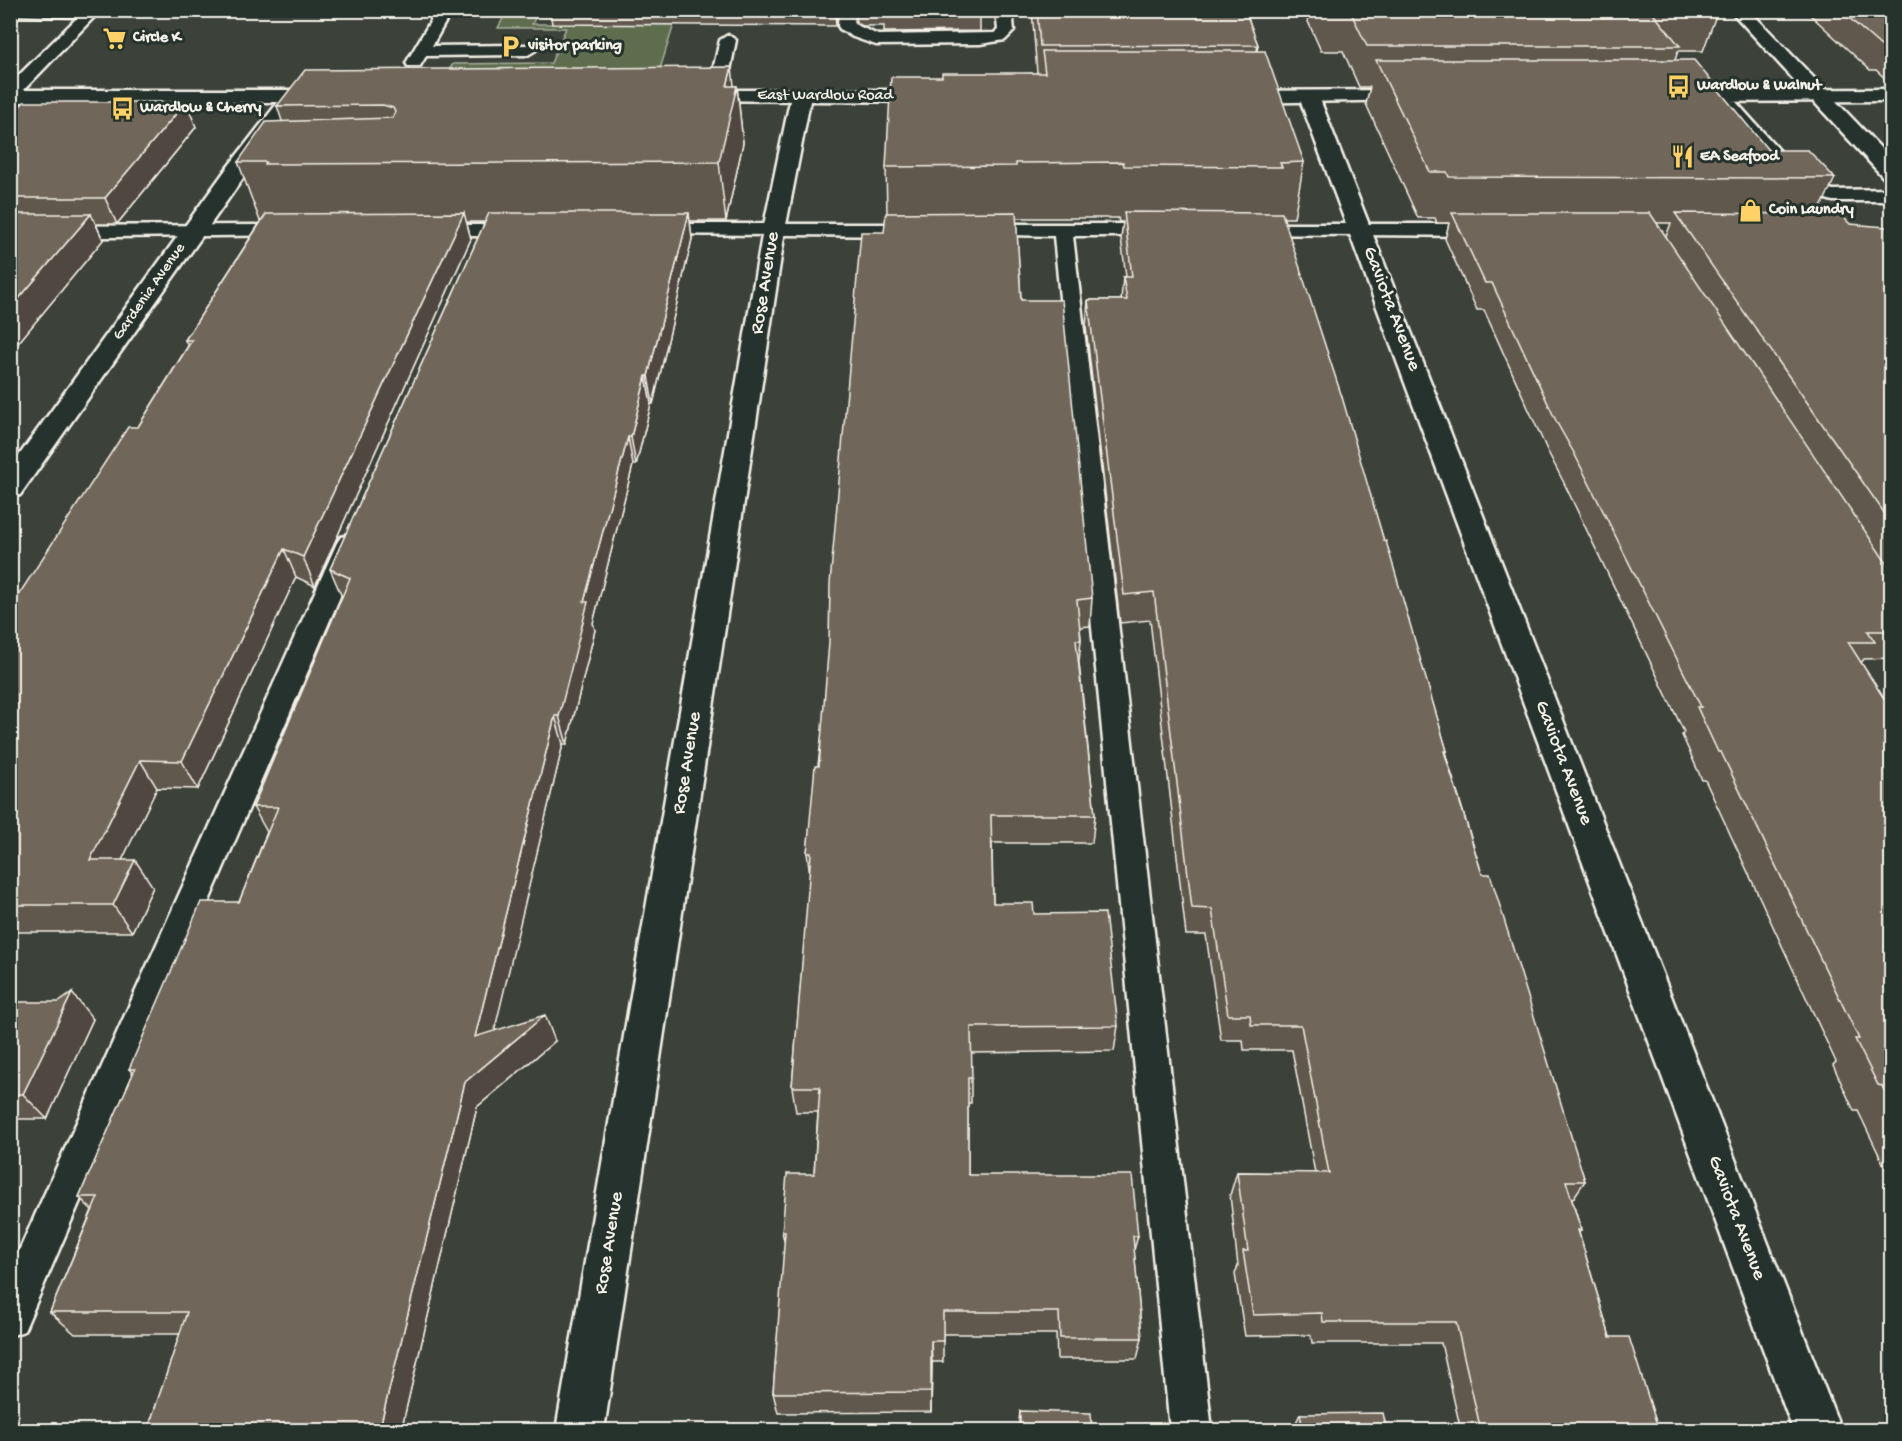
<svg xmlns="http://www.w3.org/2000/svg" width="1902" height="1441" viewBox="0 0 1902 1441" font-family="'Gochi Hand',sans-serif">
<rect width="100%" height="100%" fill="#3c423a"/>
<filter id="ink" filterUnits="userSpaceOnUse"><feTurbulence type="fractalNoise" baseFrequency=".0167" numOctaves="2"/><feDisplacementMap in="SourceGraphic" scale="12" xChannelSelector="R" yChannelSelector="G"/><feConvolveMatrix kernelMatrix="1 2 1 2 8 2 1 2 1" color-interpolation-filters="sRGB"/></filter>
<g filter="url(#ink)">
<path fill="#5e6d4f" stroke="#a9af9c" stroke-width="1.5" d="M507,11H539L532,24H674L660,69L446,74L453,64L551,63L566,28H498Z"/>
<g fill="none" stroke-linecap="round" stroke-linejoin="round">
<defs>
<g id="service">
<path d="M10,10H91L96,15L16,98L10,99V84L78,17L15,15L10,14Z"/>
<path d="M437,10H452L432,46L528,45L536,50L528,55L426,56L420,66H408L406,63Z"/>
<path d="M839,10H855L854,24L878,35L994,33L998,30L996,10H1012L1014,31L1005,40L980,44L876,45L853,37L840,29L838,26Z"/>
<path d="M728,35L736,40L725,96L722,100H710L707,96L720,40Z"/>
<path d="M1730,101L1736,102L1808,182L1833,190L1892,189V201H1833L1794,190L1724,110L1721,106L1724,102Z"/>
<path d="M652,224H923L930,226L933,230L930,234L923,236L645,234L642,230L645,226Z"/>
<path d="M979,224H1160L1167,226L1170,230L1167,234L1160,236H1073L1212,1430H1170L1054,236L972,234L969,230L972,226Z"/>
<path d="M1249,224H1484L1491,226L1494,230L1491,234L1484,236L1242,234L1239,230L1242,226Z"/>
<path d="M293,225L300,227L303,231L300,235L10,238V226Z"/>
<path d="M430,225H518L525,227L528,231L525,235L518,237L423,235L420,231L423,227Z"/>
<path d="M350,535L359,537L363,543L24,1331L10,1336V1271L337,543L341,537Z"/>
</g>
<g id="minor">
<path d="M293,90L300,92L303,96L243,178L20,495L10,498V468L227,168L286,92Z"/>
<path d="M801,90L808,92L811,96L785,230L604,1430H556L763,230L791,96L794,92Z"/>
<path d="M1309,91L1316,93L1319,97L1841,1430H1793L1299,97L1302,93Z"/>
</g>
<path id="tertiary" d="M1730,10H1749L1892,160V179L1884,178Z"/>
<g id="secondary">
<path d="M1892,89V101L1677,102L1670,100L1667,96L1670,92L1677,90Z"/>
<path d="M10,90H330L337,92L340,96L337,100L330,102H10Z"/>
<path d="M693,90H936L943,92L946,96L943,100L936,102L686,100L683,96L686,92Z"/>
<path d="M1413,90L1420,92L1423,96L1420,100L1236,103L1229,101L1226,97L1229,93L1236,91Z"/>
</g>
</defs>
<use href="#service" stroke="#f4f1e8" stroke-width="5"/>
<use href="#minor" stroke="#f4f1e8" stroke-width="5"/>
<use href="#tertiary" stroke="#f4f1e8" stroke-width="5"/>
<use href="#secondary" stroke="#f4f1e8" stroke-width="5"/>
<use href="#service" fill="#26332d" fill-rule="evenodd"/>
<use href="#minor" fill="#26332d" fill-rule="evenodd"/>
<use href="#tertiary" fill="#26332d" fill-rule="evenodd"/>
<use href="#secondary" fill="#26332d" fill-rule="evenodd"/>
</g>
<g fill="#61584d" stroke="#f4f1e8" stroke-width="1.5" fill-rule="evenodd">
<path d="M550,10H837L836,26L552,24Z"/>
<path d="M856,10H980V31L884,32V26H863L856,23Z"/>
<path d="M1032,10H1245L1258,45L1257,51L1304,162L1294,218H1283L1384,541L1447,751L1446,755L1482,874L1585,1181L1572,1200L1581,1230L1579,1233L1610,1337L1659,1431H1461L1441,1343H1312L1311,1335L1245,1336L1235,1274L1238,1266L1230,1195L1237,1172L1315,1173L1292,1050H1244L1243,1040H1221L1206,935H1186L1150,620L1120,623L1086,327L1088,300H1121L1123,277H1126L1121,238L1123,222H1119L1118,218H1016L1021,300L1092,598L1090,626L1080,627L1081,640L1079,662L1095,815L1092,843H992L993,903L1034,914L1118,1026L1114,1051L971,1053V1103H968V1173L969,1175L1138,1236L1134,1250L1142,1338L1137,1359H1057L1056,1334H943V1362H932L931,1412L778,1413L773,1393L785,1244L782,1232L814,1174L818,1112H796L792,1087L810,875L807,853L887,213L886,167L942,77L1037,73Z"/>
<path d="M1303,10H1718L1703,51H1678L1675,60L1768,150L1835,178L1818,214L1850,224L1892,233V658L1864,659L1861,663L1892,711V1182L1858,1111H1854L1833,1065L1836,1062L1705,780H1702L1682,735L1684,732L1563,481L1547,450L1484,310H1477L1445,239L1449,223H1437L1435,218H1418L1366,104L1370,87H1359L1343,51H1321ZM1656,223H1671L1666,237Z"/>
<path d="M1805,10H1892V85L1876,70H1870Z"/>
<path d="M737,86L743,143L726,221H690L692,239L653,404H651L636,465H633L593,623L595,630L567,744H563L494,1030L555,1041L477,1107L401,1431H101L149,1426L180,1334H75L50,1312L92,1210L79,1197L133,1074L129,1069L239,902L267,832L253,807L342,597L330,569L485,222H466L471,239L315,586L296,577L198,789L157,788L122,860L153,887L132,932H10V608L138,427L188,346L185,340L261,221H260L238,162L282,121L277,106Z"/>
<path d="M186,102L196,127L117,224H96L103,240L10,353V116Z"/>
<path d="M10,1002L93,1019L47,1119H10Z"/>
<path d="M1020,1411L1092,1431H1018Z"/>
<path d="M1300,1414L1387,1431H1292Z"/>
</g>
<g fill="#4f473f" stroke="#f4f1e8" stroke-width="1.5">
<path d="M835,10H837L836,26Z"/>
<path d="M732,67L735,95L737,86L743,143L726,221L719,162L727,86Z"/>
<path d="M186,102L196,127L117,224L105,198Z"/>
<path d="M464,213L471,239L315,586L303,557Z"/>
<path d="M689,213L692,239L653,404L648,376Z"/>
<path d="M91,214L103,240L10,353V309Z"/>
<path d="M646,376L651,404L636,465L631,437Z"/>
<path d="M628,437L633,465L593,623L595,630L567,744L559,716L584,602Z"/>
<path d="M284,549L296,577L198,789L182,761Z"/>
<path d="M555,716L563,744L487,1062L475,1037Z"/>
<path d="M140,760L157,788L109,887L90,860Z"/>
<path d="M135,860L153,887L132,932L113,905Z"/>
<path d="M72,993L93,1019L47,1119L23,1094Z"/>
<path d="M545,1015L555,1041L477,1107L401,1431H379L465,1082Z"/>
<path d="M931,1341L932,1362L931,1412Z"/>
</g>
<g fill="#71665a" stroke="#f4f1e8" stroke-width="1.5">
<path d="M1037,10H1245L1258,45L1040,46Z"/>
<path d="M1328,10H1718V11H1651L1680,46H1367L1350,11Z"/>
<path d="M1840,10H1892V50L1887,46H1881Z"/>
<path d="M1042,51H1265L1304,162L1280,163L1282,167L1124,166L1123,162L1016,163V166L886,167L891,77H942V73H1045Z"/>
<path d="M1376,60H1694L1768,150H1808L1835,178L1449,177L1447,172H1430Z"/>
<path d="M732,67L727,86H737L719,162L265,164L266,162H238L266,122L392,118L395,112L393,108L383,105L277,106L305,70Z"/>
<path d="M24,102H186L105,198H10V116Z"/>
<path d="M1016,212L1021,300H1062L1092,598L1077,600L1081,640H1076L1095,815H991L993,903H1033L1034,914L1105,913L1118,1026L971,1027L972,1078H968V1173L969,1175H1132L1138,1236H1133L1142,1338H1060L1059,1312H943V1341H931V1392L773,1393L785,1232H782L787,1174H814L820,1087H792L811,853H807L815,766H819L829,642L830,584L861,232H884L886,213Z"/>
<path d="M1124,212L1282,213L1342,397L1384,541H1386L1447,751H1444L1482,874H1490L1585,1181H1566L1581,1230H1578L1610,1337H1629L1659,1431H1481L1456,1322H1323L1322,1313L1253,1315L1243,1251H1248L1237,1172L1329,1173L1301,1025H1251L1250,1015H1228L1212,909L1192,908L1154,592L1124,595L1088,300H1127L1123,277H1132Z"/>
<path d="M464,213L303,557L284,549L182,761L140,760L90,860H135L113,905H10V608L128,427H138L192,340H185L266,214Z"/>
<path d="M489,213H689L648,376H646L631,437H628L584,602H588L559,716H555L475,1037L545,1015L465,1082L379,1431H101L102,1426H149L187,1312H50L98,1197H79L135,1069H129L201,902H239L278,807H253L350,578L330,569Z"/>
<path d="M1452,213H1650L1892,571V631H1868L1875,642H1848L1892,711V1106L1882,1086L1878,1085L1855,1039H1859L1721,752H1718L1697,707H1701L1574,453L1557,423L1492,283H1485Z"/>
<path d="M1675,213L1840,214L1850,224L1886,227L1892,233V524Z"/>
<path d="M10,214H91L10,309Z"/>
<path d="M72,993L23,1094H10V1002H59Z"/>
<path d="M1020,1411L1091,1413L1092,1431H1020Z"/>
<path d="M1383,1413L1387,1431H1303L1300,1414Z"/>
</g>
</g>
<defs>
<symbol id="supermarket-bare" viewBox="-9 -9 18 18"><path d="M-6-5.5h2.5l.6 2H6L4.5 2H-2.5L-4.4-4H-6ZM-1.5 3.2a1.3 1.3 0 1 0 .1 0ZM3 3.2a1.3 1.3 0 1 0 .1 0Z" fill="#ffd166" stroke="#26332d" stroke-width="2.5" paint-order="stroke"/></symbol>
<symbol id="parking-bare" viewBox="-9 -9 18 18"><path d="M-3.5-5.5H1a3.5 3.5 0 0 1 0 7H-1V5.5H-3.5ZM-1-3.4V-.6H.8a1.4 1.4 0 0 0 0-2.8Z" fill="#ffd166" stroke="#26332d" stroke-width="2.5" paint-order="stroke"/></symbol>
<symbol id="bus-bare" viewBox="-9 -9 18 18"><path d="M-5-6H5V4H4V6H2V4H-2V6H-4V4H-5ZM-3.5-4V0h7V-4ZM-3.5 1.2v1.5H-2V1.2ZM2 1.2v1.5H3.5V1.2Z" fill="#ffd166" stroke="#26332d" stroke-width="2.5" paint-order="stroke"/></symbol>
<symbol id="restaurant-bare" viewBox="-9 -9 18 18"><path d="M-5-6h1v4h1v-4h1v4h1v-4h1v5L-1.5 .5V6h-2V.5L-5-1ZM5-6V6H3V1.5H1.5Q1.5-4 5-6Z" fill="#ffd166" stroke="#26332d" stroke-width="2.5" paint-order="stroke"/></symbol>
<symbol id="shop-bare" viewBox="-9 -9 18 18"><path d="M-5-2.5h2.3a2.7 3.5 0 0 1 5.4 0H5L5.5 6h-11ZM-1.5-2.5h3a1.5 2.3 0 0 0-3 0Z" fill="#ffd166" stroke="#26332d" stroke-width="2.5" paint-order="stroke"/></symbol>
</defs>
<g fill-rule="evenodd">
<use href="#supermarket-bare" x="98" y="22" width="33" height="33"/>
<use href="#parking-bare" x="494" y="30" width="33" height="33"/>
<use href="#bus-bare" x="1662" y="70" width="33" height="33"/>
<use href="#bus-bare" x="106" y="92" width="33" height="33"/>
<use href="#restaurant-bare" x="1666" y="140" width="33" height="33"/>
<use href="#shop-bare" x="1734" y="194" width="33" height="33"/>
</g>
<g text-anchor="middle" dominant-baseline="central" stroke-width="6" stroke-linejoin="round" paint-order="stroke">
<g font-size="16" font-weight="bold" fill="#f4f1e8" stroke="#26332d" text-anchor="start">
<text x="133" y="38">Circle K</text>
<text x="528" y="46">visitor parking</text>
<text x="1697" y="86">Wardlow &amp; Walnut</text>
<text x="140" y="108">Wardlow &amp; Cherry</text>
<text x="1700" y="157">EA Seafood</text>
<text x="1769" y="210">Coin Laundry</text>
</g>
<g font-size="16" fill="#f4f1e8" stroke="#26332d">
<text x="825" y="96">East Wardlow Road</text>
<text transform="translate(150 292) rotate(-55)">Gardenia Avenue</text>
</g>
<g font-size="20" fill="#f4f1e8" stroke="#26332d">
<text transform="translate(766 283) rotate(-81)">Rose Avenue</text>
<text transform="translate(1391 309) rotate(69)">Gaviota Avenue</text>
<text transform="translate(688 763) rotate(-81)">Rose Avenue</text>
<text transform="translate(1563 763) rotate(69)">Gaviota Avenue</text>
<text transform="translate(1736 1218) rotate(69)">Gaviota Avenue</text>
<text transform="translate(610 1243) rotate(-81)">Rose Avenue</text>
</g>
</g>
<rect width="1902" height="1441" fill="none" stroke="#26332d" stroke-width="36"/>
<rect x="18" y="18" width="1866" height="1405" fill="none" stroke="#f4f1e8" stroke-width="2" filter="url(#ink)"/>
</svg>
